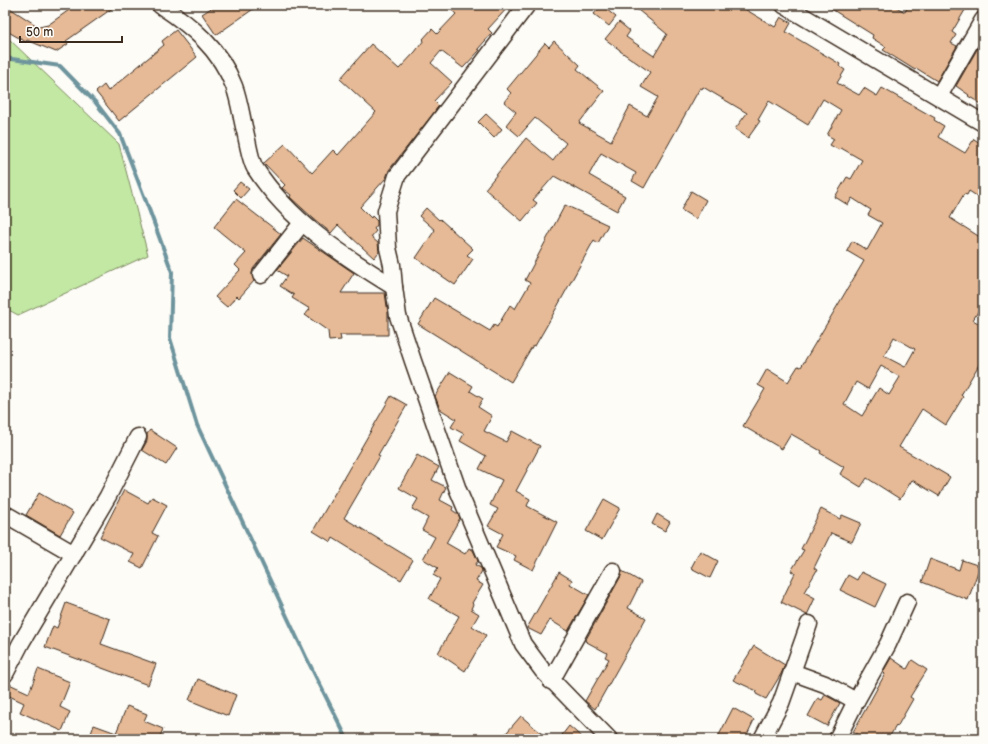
<svg xmlns="http://www.w3.org/2000/svg" width="988" height="744" viewBox="0 0 988 744" font-family="'Balsamiq Sans',sans-serif">
<rect width="100%" height="100%" fill="#fdfcf7"/>
<filter id="ink" filterUnits="userSpaceOnUse"><feTurbulence type="fractalNoise" baseFrequency=".025" numOctaves="2"/><feDisplacementMap in="SourceGraphic" scale="8" xChannelSelector="R" yChannelSelector="G"/><feConvolveMatrix kernelMatrix="1 2 1 2 8 2 1 2 1" color-interpolation-filters="sRGB"/></filter>
<g filter="url(#ink)">
<path fill="#c2e8a3" stroke="#7e8960" d="M5,38L9,39L119,144L148,255L18,315L5,308Z"/>
<g fill="none" stroke-linecap="round" stroke-linejoin="round">
<path stroke="#6e949d" stroke-width="4" d="M5,58L60,66L96,103L120,134L150,212L172,272L170,338L197,425L307,659L347,739"/>
</g>
<g fill="#e6ba96" stroke="#3b2a1e" fill-rule="evenodd">
<path d="M5,5L39,27L48,25L76,5H117L66,41L68,44L56,52L27,40L26,42L5,30Z"/>
<path d="M216,5H259L216,35L202,14Z"/>
<path d="M446,5H510L488,29L492,33L478,49L480,50L463,68L441,51L431,63L452,82L434,101L439,106L389,170L386,178L360,207L371,218L372,216L377,221V225L374,229L376,231L371,237L378,243L379,252L374,258L338,225L331,233L314,219L291,198L290,197L291,195L282,188L285,185L264,163L285,144L312,173L333,150L338,155L376,112L340,79L371,44L399,69L415,52L424,40L423,39L432,29L437,34L456,14Z"/>
<path d="M601,5L616,17L609,26L594,14Z"/>
<path d="M632,5H727L735,10L738,5L775,27L781,17L791,23L786,32L840,64L839,66L845,70L837,83L859,95L864,88L877,96L882,88L935,118L934,120L944,126L938,137L965,153L974,139L983,145V200L969,191L967,195L964,194L950,218L983,239V303L973,320L983,326V358L961,395L963,397L946,425L922,409L899,447L950,477L939,496L912,480L900,499L867,478L861,487L840,474L844,467L820,453L821,451L791,434L782,449L743,426L765,389L758,385L767,369L788,382L798,366L801,367L864,261L847,251L852,241L867,250L882,223L868,215L871,210L852,198L848,205L835,197L847,177L851,179L862,160L841,148L839,150L830,145L834,139L827,135L841,110L823,99L808,125L769,101L758,120L760,121L748,138L735,129L747,113L703,87L702,89L700,88L644,188L632,181L636,173L601,153L589,175L625,196L617,211L554,176L533,200L537,203L522,221L485,189L526,138L553,161L566,143L535,118L519,136L506,125L516,112L504,102L511,93L507,89L545,43L549,47L554,41L580,65L577,69L604,91L579,123L611,141L630,106L647,116L658,97L641,87L650,72L620,51V50L605,39L619,22L630,31L626,37L654,56L667,34ZM894,337L915,349L905,367L884,356ZM881,366L900,377L889,395L879,388L862,416L844,404L856,382L868,389Z"/>
<path d="M825,5H893L905,12L909,5H968L952,32L956,35L951,43L957,46L937,81L916,68L915,70L883,50L886,47L872,38L873,35Z"/>
<path d="M176,30L197,57L119,121L96,92L104,85L108,91L164,45L162,41Z"/>
<path d="M983,39V105L968,96L969,95L956,86Z"/>
<path d="M486,114L502,129L494,138L478,122Z"/>
<path d="M240,182L249,189L241,198L233,190Z"/>
<path d="M691,191L706,200L696,219L681,210Z"/>
<path d="M236,199L281,234L253,269L252,274L254,281L239,298L237,296L227,307L215,297L240,270L235,265L246,253L214,227Z"/>
<path d="M565,205L608,225L598,243L594,240L546,327L535,346L533,345L511,382L418,324L434,298L490,331L494,325L497,327L510,305L515,309L530,283L525,280Z"/>
<path d="M426,208L439,220L440,219L473,249L467,255L473,259L455,285L416,258L435,230L419,216Z"/>
<path d="M303,238L354,273L341,293H385L388,313V335H340L341,340L329,341L328,331L305,315L310,309L292,298L294,295L280,286L287,276L277,270Z"/>
<path d="M450,372L473,386L470,391L483,399L478,407L492,416L484,431L506,442L512,431L540,446L516,491L530,499L527,506L557,522L533,570L514,560L516,556L496,547L503,534L488,526L498,509L490,505L502,480L479,469L486,456L460,441L464,434L451,427L456,419L440,409L435,396Z"/>
<path d="M391,396L407,405L378,455L380,456L344,518L413,560L401,580L333,538L331,542L313,531Z"/>
<path d="M150,430L177,448L166,465L142,450L147,441V434Z"/>
<path d="M417,455L439,467L432,480L446,487L440,500L453,507L452,510L458,514L460,518L446,543L465,554L469,548L473,550L478,561L475,565L481,568L482,571L476,581L483,585L472,603L473,604L471,609L479,614L472,626L486,635L465,671L438,653L459,616L429,599L440,579L433,575L438,568L423,559L435,537L422,530L428,518L412,509L418,499L399,488Z"/>
<path d="M124,490L148,503L152,497L167,505L152,533L158,536L142,568L130,562L134,554L100,537Z"/>
<path d="M39,493L73,513L60,535L26,515Z"/>
<path d="M604,499L620,508L602,540L586,531Z"/>
<path d="M821,509L840,519L842,515L861,523L852,542L831,533L814,568L817,570L804,592L815,598L807,615L781,602L795,573L791,571L804,550L801,549Z"/>
<path d="M657,514L670,522L665,531L652,524Z"/>
<path d="M700,551L718,561L710,578L691,568Z"/>
<path d="M930,559L959,570L962,560L980,566L968,600L922,582Z"/>
<path d="M622,571L641,582L628,608L646,618L595,709L585,701L609,659L605,657L607,653L585,641L621,576Z"/>
<path d="M559,572L572,580L570,584L589,595L568,631L550,620L541,635L527,628Z"/>
<path d="M861,572L886,584L875,607L840,590L848,575L857,580Z"/>
<path d="M66,603L110,619L101,644L156,664L148,685L45,647L53,626L57,628Z"/>
<path d="M754,646L785,665L781,674L766,699L756,694L757,691L733,680Z"/>
<path d="M891,658L907,669L912,660L927,670L910,697L913,699L897,727L896,726L888,739H865L853,732L885,674L883,672Z"/>
<path d="M38,669L70,682L60,707L70,712L62,731L20,712L24,703L5,694V683H7L29,693Z"/>
<path d="M198,679L236,695L228,716L189,700Z"/>
<path d="M825,695L840,703L827,726L808,716L818,698L822,700Z"/>
<path d="M127,706L147,714L144,721L163,729L159,739H89L94,725L116,733Z"/>
<path d="M733,708L754,720L745,739H717Z"/>
<path d="M521,716L548,739H501Z"/>
<path d="M569,726L584,739H559Z"/>
</g>
<g fill="none" stroke-linecap="round" stroke-linejoin="round">
<defs>
<g id="minor">
<path d="M160,5C192,26 220,49 234,86C239,99 241,114 244,127C247,137 250,161 255,168C289,221 342,255 394,287"/>
<path d="M527,5L397,176L386,211L388,248L392,265L394,287L398,316L413,361L458,490L523,644L543,671L609,739"/>
<path d="M784,5L983,123"/>
<path d="M939,96L983,20"/>
<path d="M261,275L302,223"/>
<path d="M5,514L74,554"/>
<path d="M809,624L792,672L825,684L856,701"/>
<path d="M5,674L21,643L108,496L138,437"/>
<path d="M551,681L613,571"/>
<path d="M762,739L781,703L792,672"/>
<path d="M837,739L856,701L888,644L907,602"/>
</g>
</defs>
<use href="#minor" stroke="#3b2a1e" stroke-width="19"/>
<use href="#minor" stroke="#fdfcf7" stroke-width="16"/>
</g>
</g>
<rect width="988" height="744" fill="none" stroke="#fdfcf7" stroke-width="20"/>
<rect x="10" y="10" width="968" height="724" fill="none" stroke="#3b2a1e" stroke-width="1.5" filter="url(#ink)"/>
<path d="M20 36v6h102v-6" fill="none" stroke="#3b2a1e" stroke-width="2"/>
<text x="26" y="36" font-size="12" fill="#3b2a1e" stroke="#fdfcf7" stroke-width="3" paint-order="stroke">50 m</text>
</svg>
